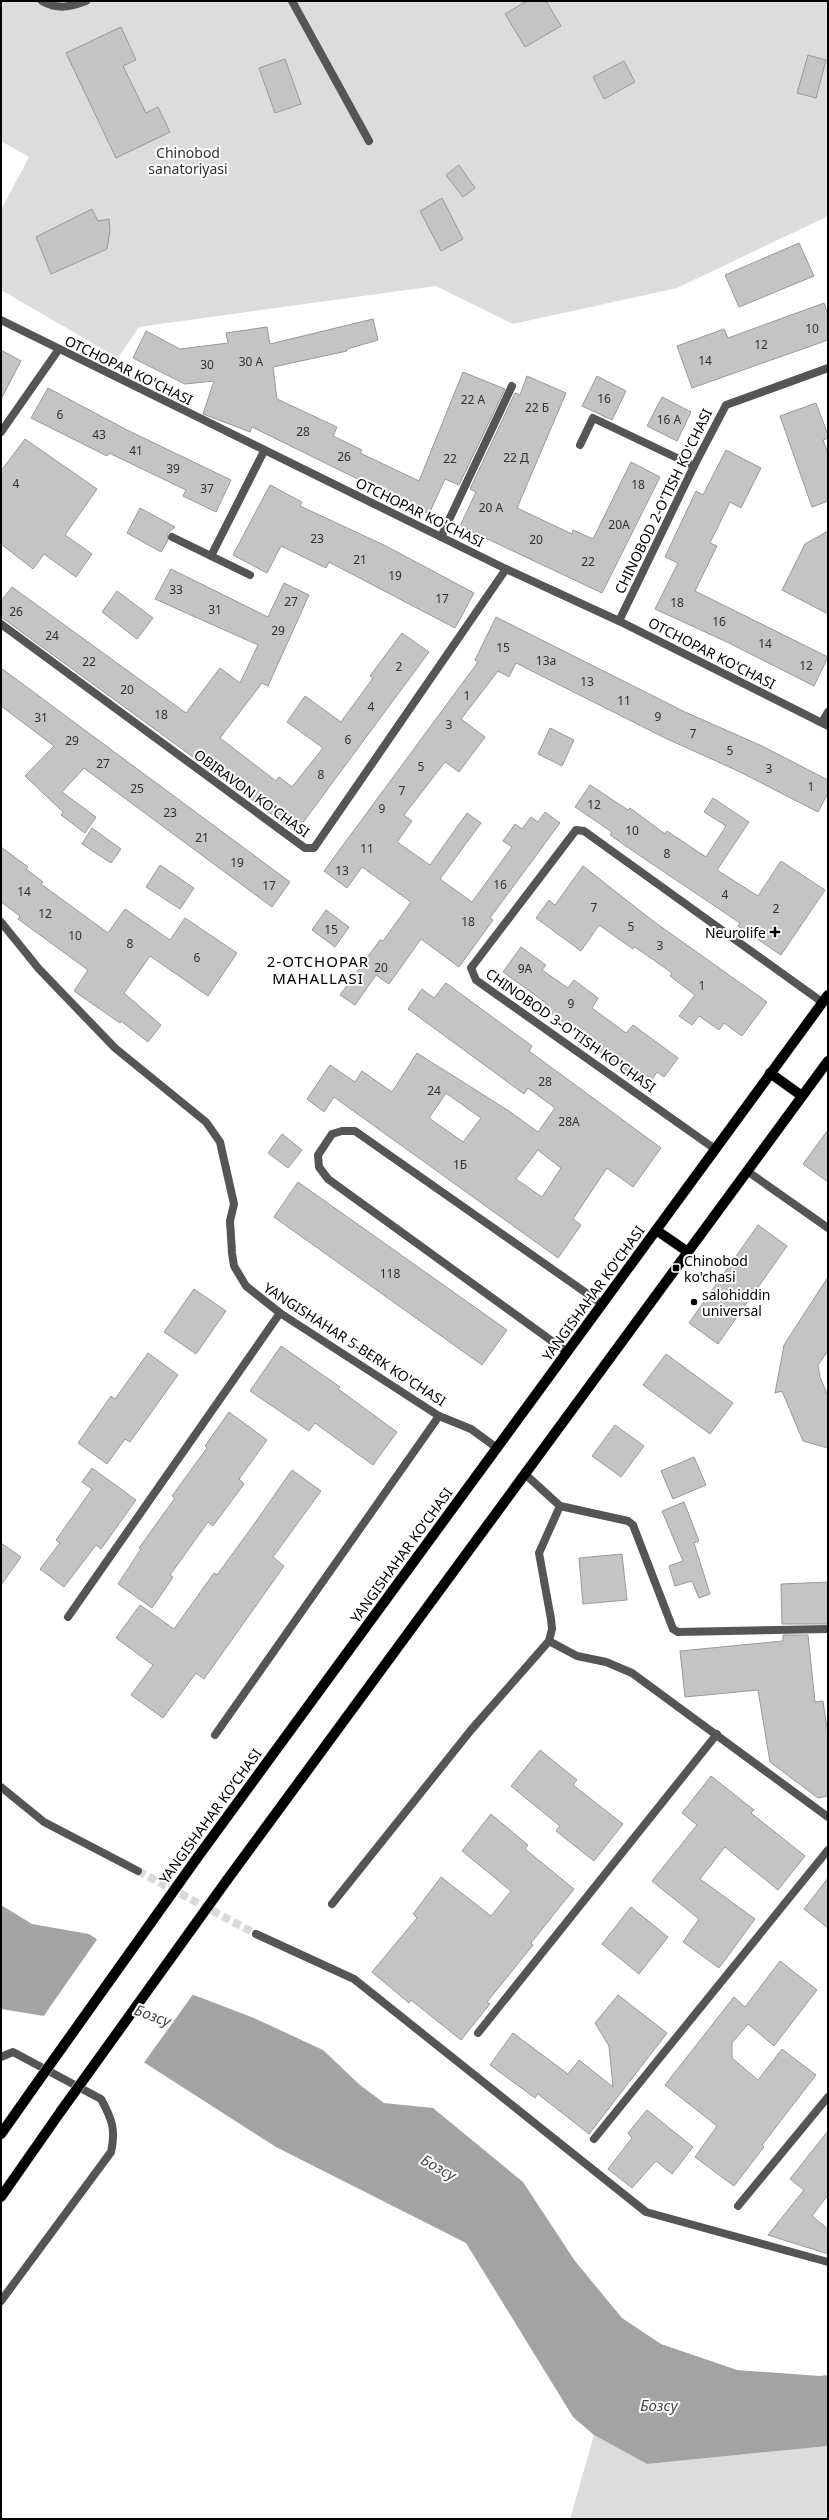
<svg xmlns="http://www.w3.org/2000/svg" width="829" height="2520" viewBox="0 0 829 2520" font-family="'Noto Sans',sans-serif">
<rect width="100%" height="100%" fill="#fff"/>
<g fill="#dcdcdc">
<path d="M1,1H828V216L677,288L513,324L436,286L139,327L118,358L1,290V210L29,157L1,141Z"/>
<path d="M594,2435L647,2464L828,2446V2519H570Z"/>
</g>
<path fill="#a3a3a3" d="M1,1905L32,1924L89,1934L165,1984L254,2018L323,2050L360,2085L384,2103L433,2108L523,2182L575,2261L622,2318L661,2344L737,2370L820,2376L828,2375V2446L647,2464L594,2435L573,2417L466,2243L276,2147L81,2022L1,2009Z"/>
<path fill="#fff" d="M98,1938L166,1983L194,1993L143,2064L80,2024L43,2017Z"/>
<g fill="#c4c4c4" stroke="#999" fill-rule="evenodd">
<path d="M527,1H546L561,26L525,47L505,14Z"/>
<path d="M121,27L136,60L123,66L146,113L158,107L170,132L116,158L66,53Z"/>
<path d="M808,55L826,60L816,98L797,93Z"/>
<path d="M285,59L301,104L275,113L259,68Z"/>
<path d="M624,61L635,82L604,99L593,77Z"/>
<path d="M459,165L475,188L463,197L446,175Z"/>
<path d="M442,198L463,239L441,251L420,211Z"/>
<path d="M92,209L98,221L109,219L110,230L107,249L51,274L36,237Z"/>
<path d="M799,243L814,276L739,307L725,275Z"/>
<path d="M824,303L828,314V340L692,388L677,346L724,329L728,338Z"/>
<path d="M373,319L378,340L347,349V351L273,367L277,399L337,427L333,436L362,450L360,453L419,481L463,372L505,389L459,485L445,479L429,514L252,427L250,432L203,414L214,381L185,384L133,358L146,331L180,349L228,343L226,333L267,327L270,344Z"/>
<path d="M1,350L21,361L1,399Z"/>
<path d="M527,376L566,393L517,508L572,534L573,530L593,539L631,462L660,477L602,593L460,526L476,492L470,489L515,393L520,395Z"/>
<path d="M597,376L626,391L612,420L582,406Z"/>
<path d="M48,388L127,430L231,480L216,512L183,496L186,490L109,453L107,456L31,418Z"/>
<path d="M662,397L691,412L677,441L647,426Z"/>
<path d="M816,403L828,435V438L823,440L828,453V501L812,507L780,416Z"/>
<path d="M25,439L97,489L65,535L92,554L76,577L44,554L33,569L1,544V471Z"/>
<path d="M726,450L761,468L741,508L730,502L710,543L717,546L695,591L828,657L814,686L727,642L655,609L678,563L665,557L696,491L703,495Z"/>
<path d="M270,485L302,502L300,506L386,546L474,593L455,628L329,562L326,568L281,546L267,573L233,555Z"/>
<path d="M140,508L175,527L167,534L168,540L161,552L127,533Z"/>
<path d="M828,531V614L782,590L805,544Z"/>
<path d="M171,569L268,617L284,583L309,595L268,686L262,683L220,738L276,781L279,777L292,787L323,748L287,722L305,696L341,722L373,678L370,676L402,633L429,652L296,832L1,617V601L12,587L186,713L220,668L240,683L258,645L155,599Z"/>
<path d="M117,591L153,618L137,639L102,612Z"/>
<path d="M496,617L685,712L762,746L828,780V793L818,812L738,771L665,738L516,663L509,677L498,671L461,719L485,737L459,772L445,762L404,815L412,821L397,842L430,865L467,813L481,823L440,879L472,902L512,847L503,841L515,824L522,829L531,817L538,822L545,812L560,823L490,918L493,920L459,967L421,939L389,984L376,975L355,1005L340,995L380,940L383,941L411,902L362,867L347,888L324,871L478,662L475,660Z"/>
<path d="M1,668L290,882L272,907L84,768L62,792L96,817L85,833L61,815L63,812L25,776L54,746L1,706Z"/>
<path d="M550,728L574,740L562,766L538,754Z"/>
<path d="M590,785L628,810L630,808L665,834L667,831L706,857L726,826L704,812L713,798L749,822L717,870L758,896L781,861L825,890L781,955L738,926L740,923L630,849L610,835L612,832L575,807Z"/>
<path d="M92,828L121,849L111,863L82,844Z"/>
<path d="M1,847L28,867L26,869L43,882L41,884L108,933L125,909L170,940L185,918L237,953L208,996L150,956L124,993L161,1025L148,1042L121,1021L120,1023L74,991L88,970L18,919L20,916L1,902Z"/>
<path d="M160,865L194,888L180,909L146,887Z"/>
<path d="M583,866L653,921L767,1002L742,1036L724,1023L719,1030L699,1016L692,1025L679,1016L695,995L670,976L672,973L635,947L633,949L599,925L581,951L536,918L549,900L555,905Z"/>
<path d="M326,910L349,927L335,947L312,930Z"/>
<path d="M521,947L546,965L542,970L568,988L574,980L598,998L592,1008L626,1033L633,1025L678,1058L664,1077L657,1072L648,1086L575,1034L577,1032L543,1007L546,1003L503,972Z"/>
<path d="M446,983L532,1046L529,1051L661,1148L633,1187L607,1168L573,1219L581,1225L558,1258L334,1097L324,1112L307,1099L330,1065L355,1082L362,1071L392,1092L417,1053L509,1111L538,1132L555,1108L528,1088L524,1094L408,1009L422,989L434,998ZM446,1093L481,1118L463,1142L429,1118ZM538,1150L561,1168L542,1197L516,1179Z"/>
<path d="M828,1130V1182L803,1164Z"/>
<path d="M282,1134L302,1150L288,1168L268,1153Z"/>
<path d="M298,1182L507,1330L482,1365L274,1217Z"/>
<path d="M758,1225L787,1246L718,1344L689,1323Z"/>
<path d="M828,1277V1351L818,1365L820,1377L828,1396V1448L803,1441L782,1391L775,1393L784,1345Z"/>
<path d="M194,1289L226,1311L196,1354L164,1332Z"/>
<path d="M281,1346L340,1387L338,1389L397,1432L373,1465L315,1423L309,1431L250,1391Z"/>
<path d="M148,1353L178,1375L130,1442L125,1439L107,1464L78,1443L111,1396L115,1399Z"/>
<path d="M666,1354L733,1403L710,1434L643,1385Z"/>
<path d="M229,1412L267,1440L239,1479L244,1484L213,1526L208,1522L170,1575L173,1577L152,1608L118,1584L141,1549L139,1548L175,1498L172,1496L207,1448L205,1446Z"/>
<path d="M615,1425L644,1446L621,1477L592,1456Z"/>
<path d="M694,1457L706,1485L673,1499L661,1471Z"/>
<path d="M92,1468L136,1500L101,1549L96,1545L64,1587L40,1569L60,1543L56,1540L92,1489L82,1482Z"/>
<path d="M292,1470L321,1491L273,1557L284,1566L204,1679L196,1673L163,1718L131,1695L153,1665L116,1638L140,1605L174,1629L214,1573L217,1575L250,1530Z"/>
<path d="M684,1502L699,1541L694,1543L710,1594L699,1598L692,1581L675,1586L669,1566L683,1561L662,1511Z"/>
<path d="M1,1543L21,1557L1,1585Z"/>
<path d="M622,1554L627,1600L583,1604L579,1558Z"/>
<path d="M828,1582V1624H782L781,1584Z"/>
<path d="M783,1635H808L815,1702L823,1701L828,1735V1796L818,1798L770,1762L758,1690L685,1697L680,1651L783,1641Z"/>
<path d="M540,1750L577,1780L573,1785L623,1824L594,1861L556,1831L560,1826L511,1786Z"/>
<path d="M711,1776L754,1810L751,1813L805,1856L778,1890L725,1847L700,1879L755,1919L719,1968L683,1942L699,1919L652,1881L697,1825L682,1813Z"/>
<path d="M491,1814L528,1845L525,1849L574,1889L531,1943L533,1945L487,2002L490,2004L461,2040L411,2000L409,2003L372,1972L417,1918L413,1914L441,1877L491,1916L511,1891L462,1851Z"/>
<path d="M828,1878V1928L804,1909Z"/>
<path d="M631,1907L668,1937L639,1974L602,1944Z"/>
<path d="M780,1961L817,1990L774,2046L748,2024L732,2043V2058L758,2080L782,2049L816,2075L762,2145L764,2147L734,2186L695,2157L717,2126L665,2085L734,1997L745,2007Z"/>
<path d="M618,1995L667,2033L589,2134L538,2094L535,2098L490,2065L513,2033L568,2074L579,2060L613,2087L609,2046L595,2023Z"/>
<path d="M647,2110L693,2147L672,2174L656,2161L632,2188L608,2169L632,2138L628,2133Z"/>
<path d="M828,2131V2195L812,2216L828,2229V2254L768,2235L804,2190L790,2179Z"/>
</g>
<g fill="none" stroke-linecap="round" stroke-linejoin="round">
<path stroke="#d9d9d9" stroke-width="8" stroke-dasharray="8 4" stroke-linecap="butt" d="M138,1871L256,1934"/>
<defs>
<g id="primary">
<path d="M770,1073L802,1096"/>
<path d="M656,1230L688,1252"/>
<path d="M197,1858L828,995"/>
<path d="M227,1880L828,1061"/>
<path d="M1,2134L32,2090"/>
<path d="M1,2197L61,2111"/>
</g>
</defs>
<use href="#primary" stroke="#dbdbdb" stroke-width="11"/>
<g stroke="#555" stroke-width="8">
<path d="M42,1C58,10 70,7 86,1"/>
<path d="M292,1L369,141"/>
<path d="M580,445L593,418L694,466"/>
<path d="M172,537L250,575"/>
<path d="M441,537L512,386"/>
<path d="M211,556L264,451"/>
<path d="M747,1171L828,1228"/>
<path d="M567,1352L328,1179L319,1167L318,1155L332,1134L342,1131H355L602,1304"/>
<path d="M1,1787L44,1822L138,1871"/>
<path d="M256,1934L354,1979L646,2212L828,2262"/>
<path d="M1,2057L13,2052L101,2099C112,2119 116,2130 111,2152L1,2301"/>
</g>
<g stroke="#555" stroke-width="8">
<path d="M1,320L506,569L619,621L828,726"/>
<path d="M1,432L59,349"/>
<path d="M619,621L694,466L726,405L828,368"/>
<path d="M1,624L305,848H314L506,569"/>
<path d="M822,722L828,712"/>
<path d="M1,922L39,969L115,1048L206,1122L220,1142L234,1204L230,1221L232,1253L234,1266L246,1286L280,1313L439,1416L471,1429L497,1448"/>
<path d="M715,1149L476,980L471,968L576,830L584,831L822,1002"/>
<path d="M525,1474L560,1506L628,1521L633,1525L673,1629L678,1632L828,1629"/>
<path d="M560,1506L539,1553L551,1619L552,1629L549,1641L577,1656L606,1662L632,1673L828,1817"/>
<path d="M68,1617L280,1313"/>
<path d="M215,1735L439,1416"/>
<path d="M332,1904L471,1730L549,1641"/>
<path d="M478,2033L717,1734"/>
<path d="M594,2139L828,1850"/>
<path d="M738,2206L828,2097"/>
</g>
<use href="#primary" stroke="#000" stroke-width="10"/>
<defs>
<g id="primary-bridge">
<path d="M32,2090L197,1858"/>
<path d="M61,2111L227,1880"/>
</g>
</defs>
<use href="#primary-bridge" stroke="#dbdbdb" stroke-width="11" stroke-linecap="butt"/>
<use href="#primary-bridge" stroke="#000" stroke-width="10"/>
</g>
<g fill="#000" stroke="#fff" stroke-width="1.5">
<path d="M773 926h4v4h4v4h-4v4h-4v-4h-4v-4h4z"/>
<rect x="672" y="1264" width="8" height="8" rx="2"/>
<circle cx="694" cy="1302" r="4"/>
</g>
<g text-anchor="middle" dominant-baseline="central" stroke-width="4" stroke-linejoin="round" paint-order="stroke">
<g font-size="12" fill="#313131">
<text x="812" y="328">10</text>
<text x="761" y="344">12</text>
<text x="705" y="360">14</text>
<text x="251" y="361">30 A</text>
<text x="207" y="364">30</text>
<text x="604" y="398">16</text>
<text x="473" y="399">22 A</text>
<text x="537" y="407">22 Б</text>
<text x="60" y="414">6</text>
<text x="669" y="419">16 A</text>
<text x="303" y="431">28</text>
<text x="99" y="434">43</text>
<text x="136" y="450">41</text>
<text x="344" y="456">26</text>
<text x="516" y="457">22 Д</text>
<text x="450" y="458">22</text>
<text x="173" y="468">39</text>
<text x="16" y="483">4</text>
<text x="638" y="484">18</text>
<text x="207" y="488">37</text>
<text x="491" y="507">20 A</text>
<text x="619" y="524">20A</text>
<text x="317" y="538">23</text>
<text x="536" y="539">20</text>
<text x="360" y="559">21</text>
<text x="588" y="561">22</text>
<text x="395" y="575">19</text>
<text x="176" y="589">33</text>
<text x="442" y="598">17</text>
<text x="291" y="601">27</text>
<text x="677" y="602">18</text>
<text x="215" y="609">31</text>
<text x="16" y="611">26</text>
<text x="719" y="621">16</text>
<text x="278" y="630">29</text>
<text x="52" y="635">24</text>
<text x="765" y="643">14</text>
<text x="503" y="647">15</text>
<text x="546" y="660">13a</text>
<text x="89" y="661">22</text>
<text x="806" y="665">12</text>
<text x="399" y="666">2</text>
<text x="587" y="681">13</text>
<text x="127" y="689">20</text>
<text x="467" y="695">1</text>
<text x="624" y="700">11</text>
<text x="371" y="706">4</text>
<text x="161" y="714">18</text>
<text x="658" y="716">9</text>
<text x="41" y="717">31</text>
<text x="449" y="724">3</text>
<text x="693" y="733">7</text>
<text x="348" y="739">6</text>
<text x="72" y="740">29</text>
<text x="730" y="750">5</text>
<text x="103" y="763">27</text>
<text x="421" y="766">5</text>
<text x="769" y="768">3</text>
<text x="321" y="774">8</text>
<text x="811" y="786">1</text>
<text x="137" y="788">25</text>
<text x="402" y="790">7</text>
<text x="594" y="804">12</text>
<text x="382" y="808">9</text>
<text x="170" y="812">23</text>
<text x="632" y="830">10</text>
<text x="202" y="837">21</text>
<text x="367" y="848">11</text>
<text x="667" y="853">8</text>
<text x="237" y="862">19</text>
<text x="342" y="870">13</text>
<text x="500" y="884">16</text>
<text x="269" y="885">17</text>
<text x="24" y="891">14</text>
<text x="725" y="894">4</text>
<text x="594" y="907">7</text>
<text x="776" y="908">2</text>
<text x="45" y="913">12</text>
<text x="468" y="921">18</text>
<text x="631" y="926">5</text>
<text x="331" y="929">15</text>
<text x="75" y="935">10</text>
<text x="130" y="943">8</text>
<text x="660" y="945">3</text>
<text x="197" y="957">6</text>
<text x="381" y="967">20</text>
<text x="525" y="968">9A</text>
<text x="702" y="985">1</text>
<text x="571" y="1003">9</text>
<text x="545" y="1081">28</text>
<text x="434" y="1090">24</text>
<text x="569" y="1121">28A</text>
<text x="460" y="1164">1Б</text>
<text x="390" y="1273">118</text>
</g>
<g font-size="14" fill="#333" stroke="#fff">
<text x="188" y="152">Chinobod<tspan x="188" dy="16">sanatoriyasi</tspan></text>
</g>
<g font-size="14" fill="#000" stroke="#fff">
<text transform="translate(129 370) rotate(26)">OTCHOPAR KO'CHASI</text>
<text transform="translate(663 501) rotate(-64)">CHINOBOD 2-O'TISH KO'CHASI</text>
<text transform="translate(420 512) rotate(26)">OTCHOPAR KO'CHASI</text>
<text transform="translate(712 653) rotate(27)">OTCHOPAR KO'CHASI</text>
<text transform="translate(252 793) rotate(36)">OBIRAVON KO'CHASI</text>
<text transform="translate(571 1030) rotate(35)">CHINOBOD 3-O'TISH KO'CHASI</text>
<text transform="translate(593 1293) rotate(-54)">YANGISHAHAR KO‘CHASI</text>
<text transform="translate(355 1344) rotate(33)">YANGISHAHAR 5-BERK KO'CHASI</text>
<text transform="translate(401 1555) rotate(-54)">YANGISHAHAR KO‘CHASI</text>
<text transform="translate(210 1816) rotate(-54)">YANGISHAHAR KO‘CHASI</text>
</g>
<g font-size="14" fill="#000" stroke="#fff" text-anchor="start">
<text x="766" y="932" text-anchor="end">Neurolife</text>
<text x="684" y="1260">Chinobod<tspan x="684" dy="16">ko'chasi</tspan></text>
<text x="702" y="1294">salohiddin<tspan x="702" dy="16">universal</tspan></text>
</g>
<g font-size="15" letter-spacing="1" fill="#000" stroke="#fff">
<text x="318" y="961">2-OTCHOPAR<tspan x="318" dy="17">MAHALLASI</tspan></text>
</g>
<g font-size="15" font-style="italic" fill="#444" stroke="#fff">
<text transform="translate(153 2015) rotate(20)">Бозсу</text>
<text transform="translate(439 2167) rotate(29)">Бозсу</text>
<text x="659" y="2405">Бозсу</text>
</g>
</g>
<rect width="829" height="2520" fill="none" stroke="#000000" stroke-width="4"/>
</svg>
